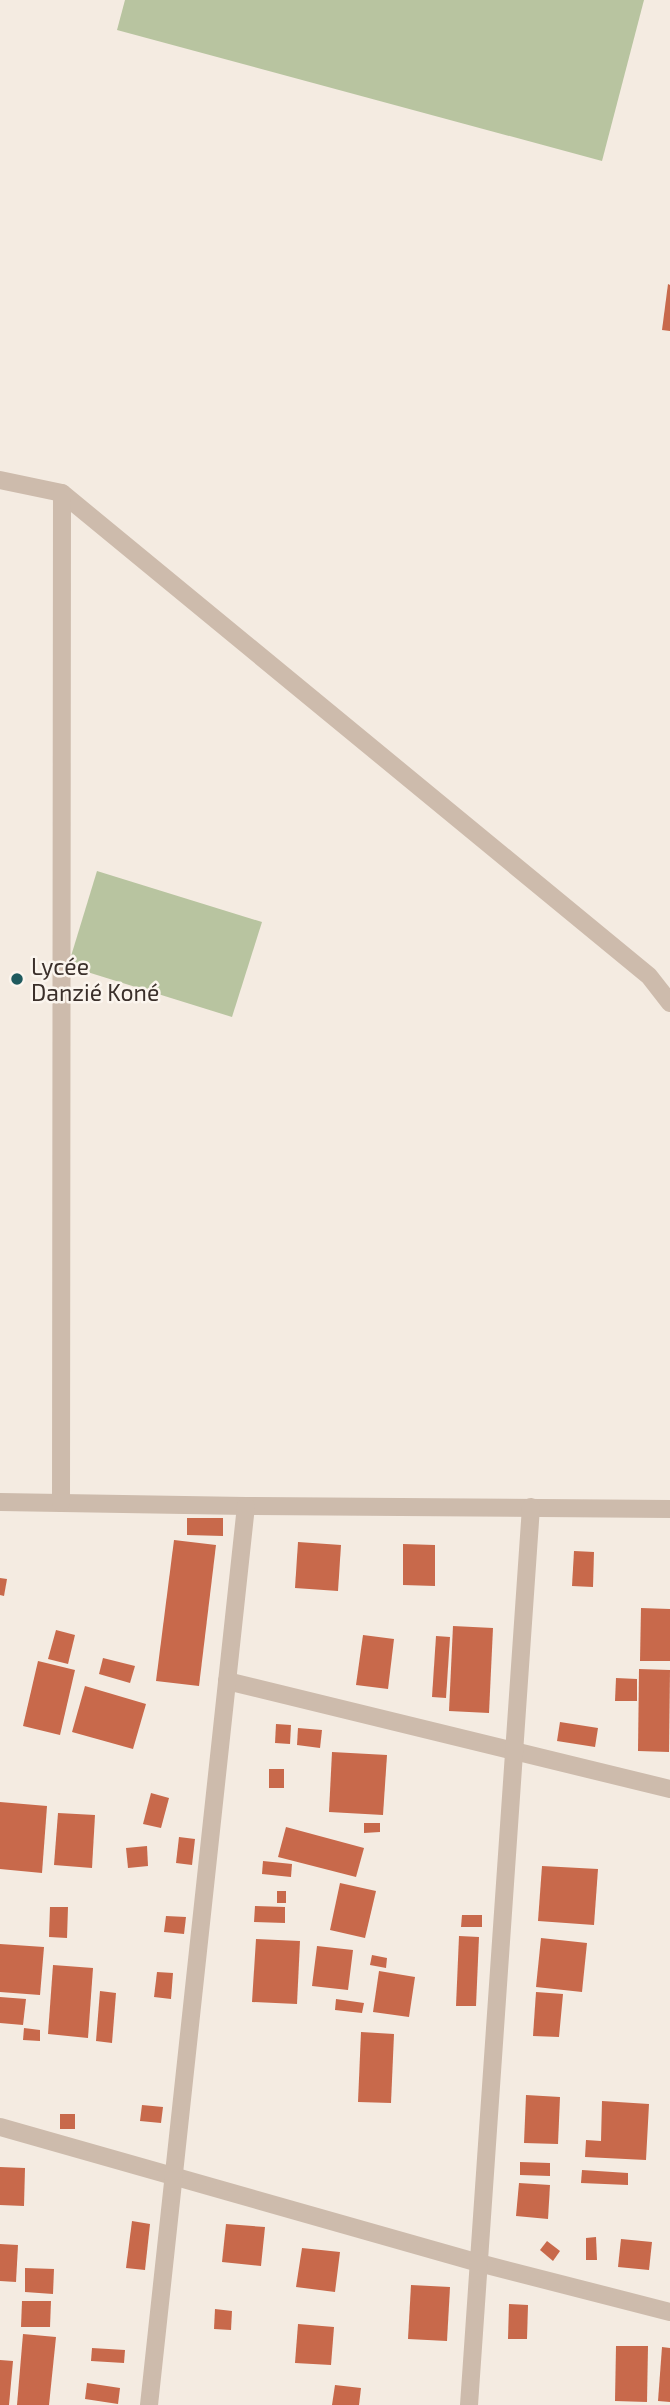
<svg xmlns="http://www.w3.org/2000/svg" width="670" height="2405" viewBox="0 0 670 2405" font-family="'Exo 2',sans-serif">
<rect width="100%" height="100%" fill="#f4ebe1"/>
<g fill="#b8c4a0">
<path d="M125,0H644L602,161L117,30Z"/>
<path d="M97,871L262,922L232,1017L68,966Z"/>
</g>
<g fill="#c8694b">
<path d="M668,284L670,285V331L662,330Z"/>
<path d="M187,1518H223V1536L187,1535Z"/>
<path d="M174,1540L216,1545L199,1686L156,1681Z"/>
<path d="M298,1542L341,1545L338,1591L295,1588Z"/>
<path d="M403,1544L435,1545V1586L403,1585Z"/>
<path d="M574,1551L594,1552L593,1587L572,1586Z"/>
<path d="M0,1578L7,1579L4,1596L0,1595Z"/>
<path d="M641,1608L670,1609V1661H640Z"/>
<path d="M453,1626L493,1628L489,1713L449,1711Z"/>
<path d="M56,1630L75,1635L68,1664L48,1659Z"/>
<path d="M363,1635L394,1639L388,1689L356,1685Z"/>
<path d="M436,1636L450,1637L446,1698L432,1697Z"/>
<path d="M103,1658L135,1666L130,1683L99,1674Z"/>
<path d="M38,1661L75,1670L60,1735L23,1726Z"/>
<path d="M639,1669L670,1670L669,1752L638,1751Z"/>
<path d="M616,1678L637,1679V1701H615Z"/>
<path d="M85,1686L146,1704L133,1749L72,1732Z"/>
<path d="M560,1722L598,1728L595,1747L557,1741Z"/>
<path d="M276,1724L291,1725L290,1744L275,1743Z"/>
<path d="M298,1728L322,1730L320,1748L297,1745Z"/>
<path d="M332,1752L387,1755L383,1815L329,1812Z"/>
<rect x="269" y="1769" width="15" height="19"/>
<path d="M151,1793L169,1798L161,1828L143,1824Z"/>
<path d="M0,1802L47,1806L42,1873L0,1869Z"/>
<path d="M58,1813L95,1815L92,1868L54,1865Z"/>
<path d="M364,1823H380V1832L364,1833Z"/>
<path d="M286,1827L364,1848L356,1877L278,1857Z"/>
<path d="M179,1837L195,1839L192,1865L176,1863Z"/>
<path d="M147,1846L148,1866L128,1868L126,1848Z"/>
<path d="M263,1861L292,1864L291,1877L262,1874Z"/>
<path d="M542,1866L598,1869L594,1925L538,1921Z"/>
<path d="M340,1883L376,1891L365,1938L330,1930Z"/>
<rect x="277" y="1891" width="9" height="12"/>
<path d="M255,1906L285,1907V1923L254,1922Z"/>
<path d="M50,1907H68L67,1938L49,1937Z"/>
<path d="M462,1915H482V1927H461Z"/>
<path d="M166,1916L186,1917L184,1934L164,1932Z"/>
<path d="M459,1936L479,1937L476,2006H456Z"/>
<path d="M541,1938L587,1943L582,1992L536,1987Z"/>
<path d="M256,1939L300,1941L297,2004L252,2002Z"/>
<path d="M0,1944L44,1947L40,1995L0,1992Z"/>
<path d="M317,1946L353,1950L348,1990L312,1986Z"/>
<path d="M372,1955L387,1958L386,1968L370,1965Z"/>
<path d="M53,1965L93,1968L88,2038L48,2034Z"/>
<path d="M379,1971L415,1977L409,2017L373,2012Z"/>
<path d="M157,1972L173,1973L171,1999L154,1997Z"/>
<path d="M100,1991L116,1993L112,2043L96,2041Z"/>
<path d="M536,1992L563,1994L559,2037L533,2036Z"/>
<path d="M0,1997L26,1999L23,2025L0,2023Z"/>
<path d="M336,1999L364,2003L362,2013L335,2010Z"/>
<path d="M24,2028L40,2030V2041L23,2040Z"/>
<path d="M361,2032L394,2034L391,2103L358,2102Z"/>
<path d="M526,2095L560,2097L558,2144L524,2143Z"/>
<path d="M602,2101L649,2104L646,2160L585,2157L586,2140L601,2141Z"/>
<path d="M142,2105L163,2107L161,2123L140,2121Z"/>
<rect x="60" y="2114" width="15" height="15"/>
<path d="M520,2162L550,2163V2176L520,2175Z"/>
<path d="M0,2167L25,2168L24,2206L0,2205Z"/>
<path d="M582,2170L628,2173V2185L581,2183Z"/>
<path d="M519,2183L550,2185L548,2219L516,2216Z"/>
<path d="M132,2221L150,2224L145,2270L126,2268Z"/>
<path d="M226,2224L265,2227L261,2266L222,2262Z"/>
<path d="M596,2237L597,2260H586V2238Z"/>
<path d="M621,2239L652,2242L649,2270L618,2267Z"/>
<path d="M547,2241L560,2251L553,2261L540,2250Z"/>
<path d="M0,2244L18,2245L16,2282L0,2281Z"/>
<path d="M302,2248L340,2252L335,2292L296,2287Z"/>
<path d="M25,2268L54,2269L53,2294L25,2292Z"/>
<path d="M411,2285L450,2287L447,2341L408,2339Z"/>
<path d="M22,2301H51L50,2327H21Z"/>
<path d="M509,2304L528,2305L527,2339H508Z"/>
<path d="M215,2309L232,2311L231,2330L214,2329Z"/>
<path d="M298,2324L334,2327L331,2365L295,2363Z"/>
<path d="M23,2334L56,2337L49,2405H17Z"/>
<path d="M616,2346H648L647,2402L615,2401Z"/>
<path d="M662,2347L670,2348V2402L658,2401Z"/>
<path d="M92,2348L125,2350L124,2363L91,2361Z"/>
<path d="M0,2360L13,2361L9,2405H0Z"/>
<path d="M87,2383L120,2388L118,2404L85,2399Z"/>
<path d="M335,2385L361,2388L359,2405H332Z"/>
</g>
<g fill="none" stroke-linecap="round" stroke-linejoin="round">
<g stroke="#cdbbac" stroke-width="18">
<path d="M0,480L62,493L649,976L670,1003"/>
<path d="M0,1502L246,1506L670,1509"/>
<path d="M61,1503L62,493"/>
<path d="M227,1681L670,1789"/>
<path d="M0,2127L479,2263L670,2312"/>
<path d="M149,2405L246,1506"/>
<path d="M469,2405L531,1507"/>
</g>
</g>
<circle fill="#1f5a5e" stroke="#fbf5ee" stroke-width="2.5" cx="17" cy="979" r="7"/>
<g text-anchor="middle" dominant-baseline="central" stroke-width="5" stroke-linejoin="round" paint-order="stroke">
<g font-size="23" fill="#3b302b" stroke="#fbf5ee" text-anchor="start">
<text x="31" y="966">Lycée<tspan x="31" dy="26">Danzié Koné</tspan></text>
</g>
</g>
</svg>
